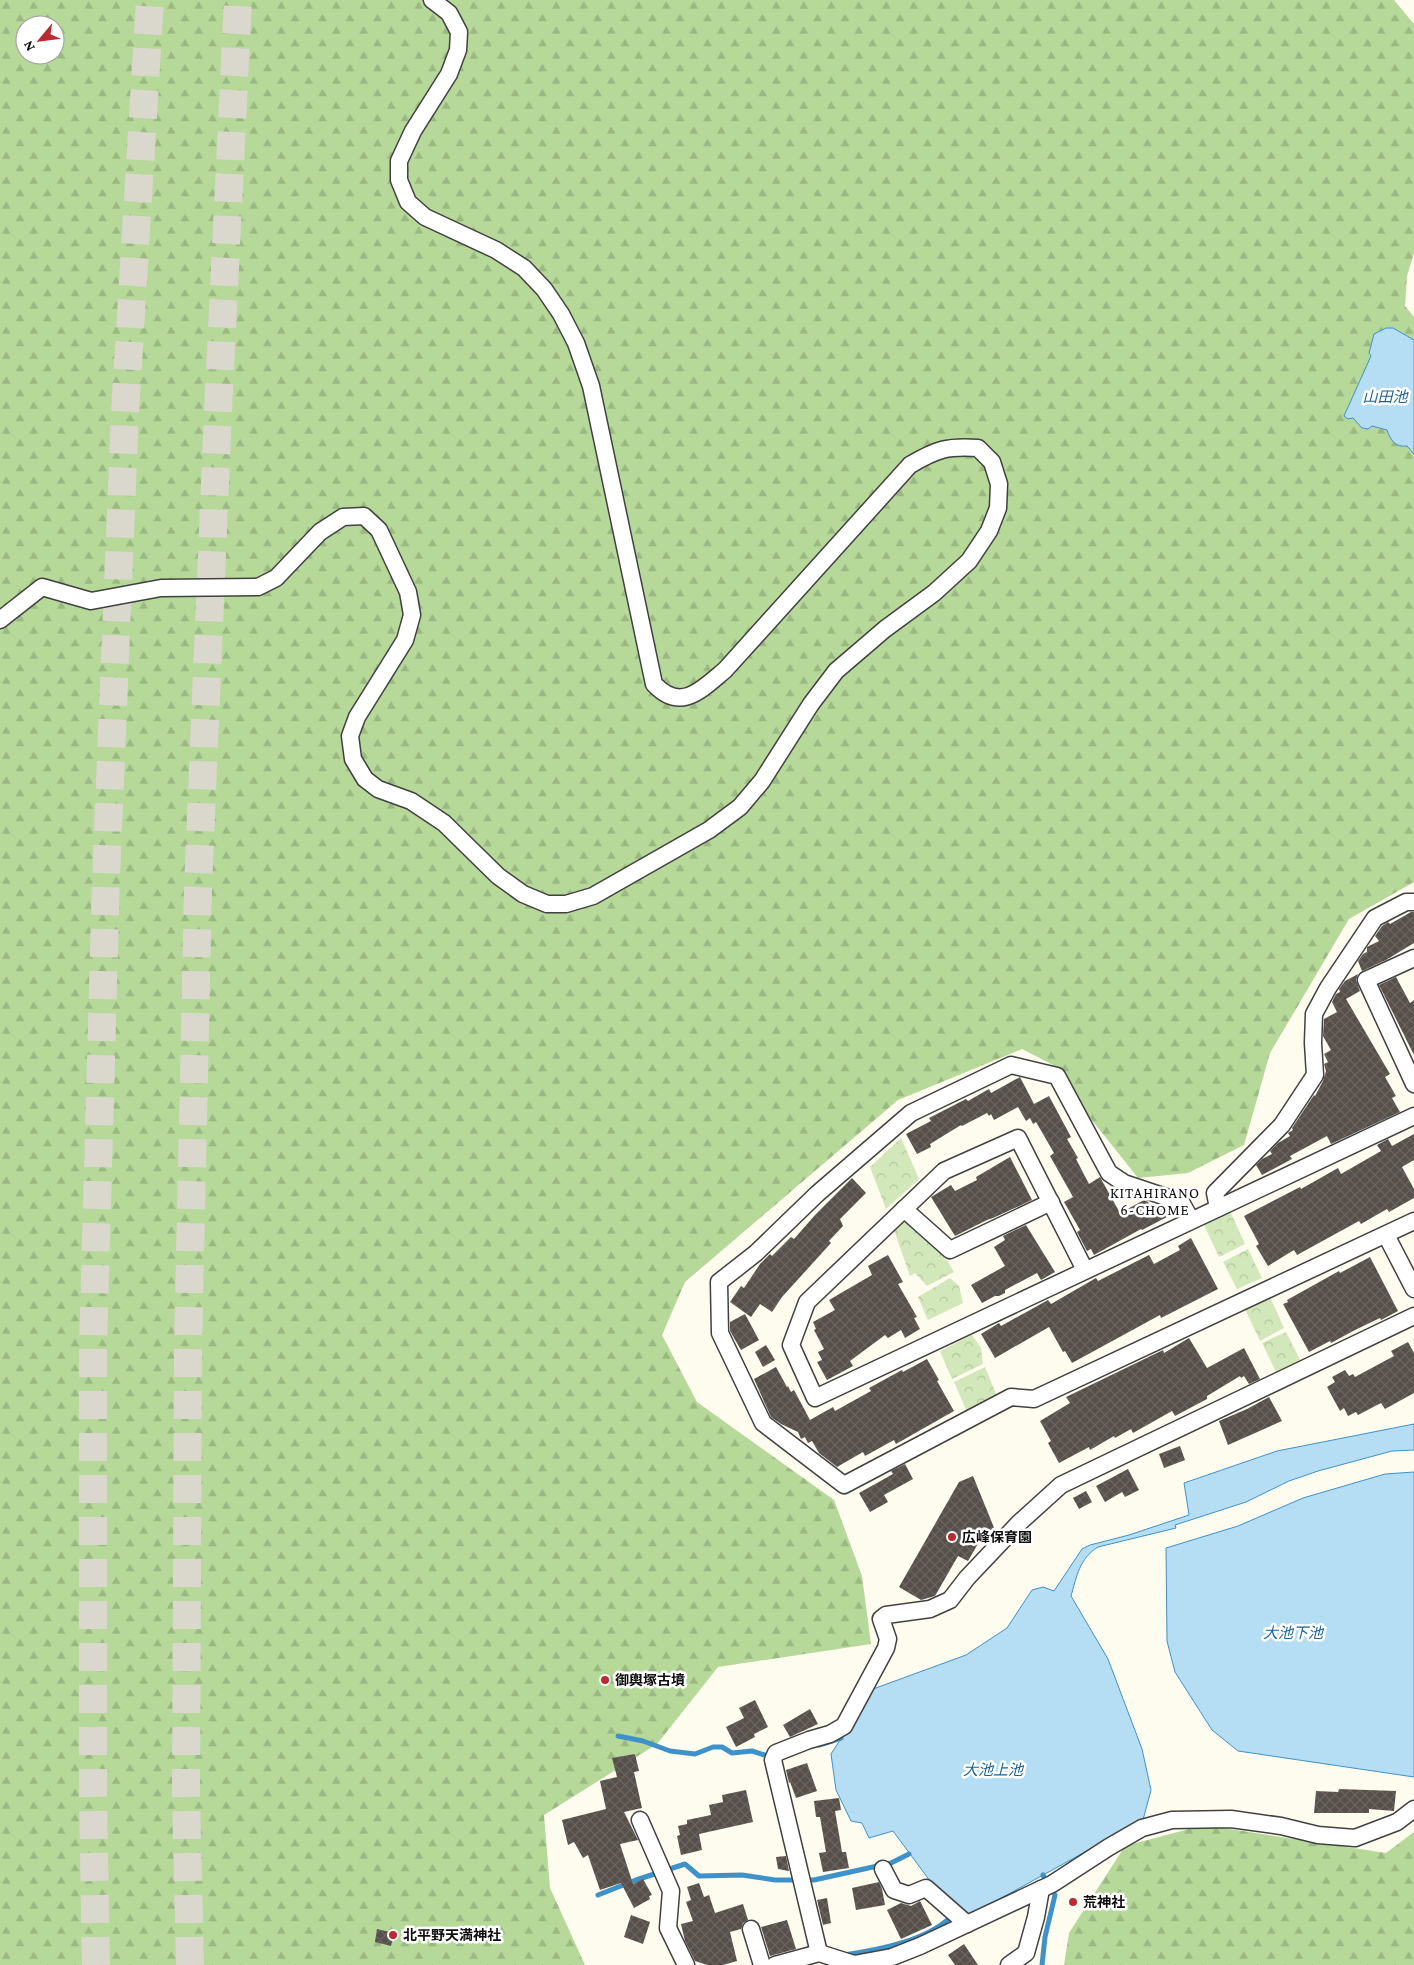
<svg xmlns="http://www.w3.org/2000/svg" width="1414" height="1965" viewBox="0 0 1414 1965" font-family="'Crimson Pro','Noto Sans JP',serif">
<defs>
<pattern id="forest-firs" width="22" height="20" patternUnits="userSpaceOnUse" patternTransform="scale(1.25)"><rect width="22" height="20" fill="#b6d899"/><path d="M5 1l3.5 6h-7zM16 11l3.5 6h-7z" fill="#9bb883"/></pattern>
<pattern id="park-crowns" width="20" height="18" patternUnits="userSpaceOnUse" patternTransform="scale(1.25)"><rect width="20" height="18" fill="#d2e8ba"/><path d="M2 6a3 3 0 1 1 6 0M12 15a3 3 0 1 1 6 0" fill="none" stroke="#b3c69f"/></pattern>
<pattern id="building-cross-hatch" width="8" height="8" patternUnits="userSpaceOnUse" patternTransform="scale(1.25)"><rect width="8" height="8" fill="#564f4a"/><path d="M0 0l8 8M0 8l8-8" fill="none" stroke="#696460"/></pattern>
</defs>
<rect width="100%" height="100%" fill="#fefbef"/>
<g fill="url(#forest-firs)" fill-rule="evenodd">
<path d="M0,0H1394L1414,24V253L1407,276L1405,306L1414,317V882L1349,919L1270,1053L1244,1145L1188,1173L1138,1178L1091,1119L1053,1065L1022,1049L898,1100L685,1282L662,1335L697,1402L834,1500L862,1576L871,1644L718,1667L657,1744L544,1815L550,1888L585,1965H0ZM25,25H55V55H25Z"/>
<path d="M1204,1825L1386,1853L1414,1832V1965H1064L1069,1933L1125,1846Z"/>
</g>
<g fill="url(#park-crowns)">
<path d="M901,1138L919,1179L886,1209L870,1167Z"/>
<path d="M1230,1211L1245,1244L1219,1257L1204,1225Z"/>
<path d="M904,1221L914,1222L948,1262L954,1272L927,1286L915,1273L910,1276L894,1230Z"/>
<path d="M1248,1249L1262,1278L1237,1289L1223,1262Z"/>
<path d="M950,1278L959,1286L963,1303L928,1320L918,1297Z"/>
<path d="M1270,1297L1284,1328L1260,1341L1245,1309Z"/>
<path d="M1286,1332L1300,1360L1276,1372L1262,1343Z"/>
<path d="M972,1335L981,1348L983,1364L952,1379L940,1351Z"/>
<path d="M985,1367L997,1396L967,1412L954,1382Z"/>
</g>
<g fill="#b5ddf4" stroke="#3f92c9">
<path d="M1386,328H1393L1414,340V454L1407,446C1395,448 1390,439 1387,430L1372,426L1368,429L1362,428L1353,418L1348,419L1344,416L1371,356L1369,353L1374,334Z"/>
<path d="M1414,1424V1450L1392,1451L1318,1471L1289,1481L1246,1502L1175,1525L1176,1528L1098,1547C1079,1559 1077,1576 1071,1596L1108,1659L1142,1749L1151,1790L1143,1820L967,1917L930,1881L893,1831L869,1838L862,1823L851,1821L836,1790L831,1754L873,1689L966,1655L1007,1628L1032,1590L1043,1587L1054,1591L1082,1549L1090,1545L1129,1535L1189,1515L1184,1483L1277,1451Z"/>
<path d="M1414,1472V1777L1238,1751L1212,1730L1175,1672L1167,1641L1166,1548L1238,1526L1303,1498L1385,1474Z"/>
</g>
<g fill="none" stroke-linecap="round" stroke-linejoin="round">
<g stroke="#3f92c9" stroke-width="5">
<path d="M618,1736L643,1741L670,1751L695,1754L713,1747H722L732,1753L752,1751L771,1757"/>
<path d="M819,1745L841,1738"/>
<path d="M598,1895L636,1880L685,1864L699,1876L742,1875L775,1880H814L891,1863L909,1854"/>
<path d="M844,1955C879,1950 926,1941 952,1916"/>
<path d="M1042,1965L1045,1937L1055,1895L1043,1875"/>
</g>
</g>
<g fill="url(#building-cross-hatch)">
<path d="M1411,912H1414V943L1386,960L1362,971L1358,961L1363,954L1367,952V947L1379,941L1375,936L1382,926L1388,922L1390,924Z"/>
<path d="M1358,974L1356,980L1360,991L1346,999L1390,1074L1385,1077L1396,1096L1392,1098L1400,1112L1331,1144L1327,1136L1290,1156L1292,1159L1262,1175L1256,1165L1262,1159L1272,1154L1270,1151L1278,1143L1290,1136L1288,1133L1293,1130L1292,1128L1314,1095L1315,1096L1323,1081L1326,1071L1324,1064L1328,1062L1324,1054L1331,1050L1323,1036L1324,1019L1337,1012L1332,1002L1336,994L1340,992L1339,989L1345,981Z"/>
<path d="M1396,977L1410,1003L1414,1000V1055L1379,985Z"/>
<path d="M1020,1077L1034,1104L1049,1096L1071,1137L1067,1139L1078,1158L1076,1159L1089,1184L1100,1177L1120,1213L1144,1200L1148,1202L1152,1209L1158,1205L1161,1206L1167,1217L1142,1230L1141,1229L1094,1255L1091,1249L1087,1251L1077,1232L1080,1230L1064,1202L1073,1197L1050,1156L1054,1153L1036,1122L1033,1124L1030,1118L1026,1121L1018,1107L994,1120L991,1114L989,1116L987,1113L962,1126L961,1125L930,1144L931,1147L917,1154L906,1134L931,1121L929,1118L966,1099L968,1101L989,1089L991,1093Z"/>
<path d="M1414,1134V1160L1402,1167L1414,1189V1198L1389,1212L1387,1209L1361,1224L1359,1221L1297,1255L1294,1250L1268,1266L1256,1246L1259,1244L1244,1216L1300,1187L1301,1189L1338,1168L1341,1174L1381,1151L1377,1145L1388,1139L1392,1146Z"/>
<path d="M1010,1157L1032,1200L993,1218L987,1220L955,1236L931,1197L951,1185L955,1191L977,1180L976,1177Z"/>
<path d="M852,1178L866,1193L840,1219L843,1226L829,1241L831,1243L782,1297L772,1312L760,1304L751,1317L730,1302L741,1286L744,1288L760,1264L770,1254L772,1256L791,1237L794,1239L815,1215Z"/>
<path d="M1026,1225L1055,1272L1041,1280L1037,1273L1005,1290V1293L999,1296H995L982,1303L971,1285L1005,1266L994,1247L1005,1240L1003,1236Z"/>
<path d="M1191,1238L1218,1289L1161,1318L1160,1315L1072,1363L1065,1351L1063,1352L1049,1327L995,1358L981,1334L999,1323L1001,1326L1048,1300L1051,1304L1096,1278L1098,1281L1149,1255L1154,1264L1180,1250L1178,1246Z"/>
<path d="M888,1255L903,1282L898,1284L917,1317L914,1318L920,1329L905,1338L901,1330L888,1338L885,1335L850,1361L853,1366L827,1380L817,1362L822,1360L818,1352L824,1349L814,1330L816,1329L813,1322L835,1310L829,1300L872,1275L868,1266Z"/>
<path d="M1370,1257L1398,1311L1381,1320L1380,1318L1355,1330L1331,1343L1330,1341L1309,1352L1283,1304L1288,1302L1287,1300L1339,1271L1340,1273Z"/>
<path d="M745,1314L759,1340L741,1350L730,1331V1322Z"/>
<path d="M1189,1338L1207,1368L1244,1348L1260,1379L1249,1384L1244,1376L1241,1378L1240,1376L1207,1396V1399L1175,1416L1172,1411L1133,1433L1131,1429L1115,1438L1114,1436L1090,1450L1089,1447L1059,1463L1048,1443L1051,1441L1040,1421L1070,1403L1066,1397L1163,1350L1164,1353Z"/>
<path d="M1408,1342L1414,1353V1393L1385,1409L1381,1403L1358,1415L1356,1412L1348,1416L1344,1408L1340,1411L1327,1387L1335,1382L1332,1377L1345,1370L1349,1376L1353,1374L1355,1377L1394,1356L1391,1351Z"/>
<path d="M766,1345L775,1360L763,1367L755,1352Z"/>
<path d="M927,1359L939,1380L937,1381L954,1411L896,1444L894,1440L865,1456L863,1452L837,1467L819,1453L812,1441L808,1443L805,1437L801,1439L798,1432L781,1424L771,1417L754,1379L776,1367L787,1387L788,1386L791,1392L794,1390L810,1420L833,1407L835,1411L871,1391L869,1388L902,1370L903,1372Z"/>
<path d="M1269,1397L1282,1421L1228,1445L1219,1421L1247,1409Z"/>
<path d="M1180,1446L1185,1460L1164,1468L1159,1454Z"/>
<path d="M905,1464L913,1479L884,1495L888,1502L870,1512L859,1493L893,1474L891,1471Z"/>
<path d="M1128,1469L1139,1490L1125,1497L1122,1492L1105,1502L1096,1486Z"/>
<path d="M973,1476L995,1530L983,1535L968,1561L958,1556L935,1596L921,1600L899,1587L959,1482Z"/>
<path d="M1086,1491L1092,1502L1079,1509L1073,1498Z"/>
<path d="M755,1700L768,1727L754,1734L755,1737L736,1747L726,1727L744,1718L739,1708Z"/>
<path d="M810,1709L818,1724L790,1737L783,1725Z"/>
<path d="M635,1754L639,1771L634,1772L642,1808L624,1812L638,1840L620,1844L633,1884L643,1879L652,1895L649,1896L650,1899L634,1908L621,1883L600,1890L588,1855L583,1858L574,1842L568,1845L562,1820L606,1809L600,1781L617,1777L612,1758Z"/>
<path d="M807,1763L817,1791L796,1798L790,1782L789,1783L786,1770Z"/>
<path d="M1339,1789L1396,1791L1394,1811L1369,1809V1813H1314L1316,1791L1338,1792Z"/>
<path d="M746,1790L753,1822L699,1834L702,1850L681,1855L677,1836L680,1835L678,1826L687,1824V1820L711,1815L709,1805L723,1802L722,1795Z"/>
<path d="M839,1798L841,1810L835,1811L842,1852H846L849,1868L823,1872L819,1853L826,1852L820,1817H816L814,1801Z"/>
<path d="M786,1856L789,1871L778,1869L776,1857Z"/>
<path d="M879,1882L882,1889L885,1905L856,1910L852,1888Z"/>
<path d="M699,1883L704,1897L709,1895L715,1913L743,1904L748,1920L743,1923L741,1929L730,1932L737,1961L723,1965H707L695,1961L685,1941L681,1924L693,1921L686,1902L691,1900L687,1887Z"/>
<path d="M827,1898L831,1923L823,1925L817,1900Z"/>
<path d="M920,1901L932,1925L901,1939L887,1910L901,1903L911,1906Z"/>
<path d="M631,1915L650,1922L643,1944L624,1937Z"/>
<path d="M787,1920L796,1949L770,1956L761,1927Z"/>
<path d="M377,1929L394,1933L391,1946L375,1942Z"/>
<path d="M964,1944L978,1965H955L948,1955Z"/>
</g>
<g fill="none" stroke-linecap="round" stroke-linejoin="round">
<g stroke="#dad7cd" stroke-width="28" stroke-dasharray="28 14" stroke-linecap="butt">
<path d="M96,1965L93,1797V1348L106,879L125,413L150,0"/>
<path d="M190,1965L186,1794L188,1350L198,888L218,411L238,0"/>
</g>
<defs>
<g id="street">
<path d="M0,620L42,587L91,601L161,588L258,587L276,578L320,532L343,517L364,516L379,530L408,592L412,615L405,640L357,717L350,736L353,759L365,779L378,789L411,801L444,823L498,876L523,894L547,904H566L593,896L709,830L740,807L762,781L811,704L836,671L885,629L934,593L969,561L989,531L998,508L999,484L992,462L978,448C947,446 937,449 910,465L725,670C702,689 681,713 654,684L591,386L576,343L561,314L544,289L524,268L496,250L425,217L408,202L399,180V161L413,131L449,74L458,50L459,32L449,13L432,0"/>
<path d="M1414,958L1366,980L1414,1084"/>
<path d="M1218,1208L1215,1193L1282,1125L1315,1075L1313,1043L1314,1014L1328,988L1375,918L1406,902H1414"/>
<path d="M904,1209L950,1250L1051,1202"/>
<path d="M1191,1220L1181,1202L1124,1183L1109,1173L1057,1076L1011,1065L911,1113L817,1194L756,1253L719,1282L720,1333L763,1423L844,1485L1011,1397L1034,1399L1414,1221"/>
<path d="M1386,1235L1414,1289"/>
<path d="M1085,1270L1018,1138L944,1171L807,1302L791,1345L815,1398L1414,1116"/>
<path d="M640,1820L671,1891L668,1928L686,1965"/>
<path d="M883,1869L894,1890L909,1895L926,1888L967,1924"/>
<path d="M751,1929L762,1965"/>
<path d="M819,1953L773,1760L776,1753L809,1740L830,1734L844,1726L886,1648L888,1639L881,1619L886,1615L930,1609L950,1600L967,1578L1019,1523L1061,1485L1414,1316"/>
<path d="M775,1965L819,1953L854,1964L892,1957L920,1946L1052,1884L1109,1847L1142,1828L1172,1820L1231,1819L1281,1826L1318,1835L1355,1838L1397,1822L1414,1809"/>
<path d="M1009,1965L1026,1953L1036,1917L1041,1889"/>
</g>
</defs>
<use href="#street" stroke="#414141" stroke-width="19"/>
<use href="#street" stroke="#fff" stroke-width="16"/>
</g>
<g fill="#b92a31" stroke="#fff" stroke-width="2">
<circle cx="952" cy="1537" r="5"/>
<circle cx="605" cy="1680" r="5"/>
<circle cx="1073" cy="1902" r="5"/>
<circle cx="393" cy="1935" r="5"/>
</g>
<g text-anchor="middle" dominant-baseline="central" stroke-width="5" stroke-linejoin="round" paint-order="stroke">
<g font-size="14" font-weight="bold" fill="#0e0e0e" stroke="#fff" text-anchor="start">
<text x="962" y="1537">広峰保育園</text>
<text x="615" y="1680">御輿塚古墳</text>
<text x="1083" y="1902">荒神社</text>
<text x="403" y="1935">北平野天満神社</text>
</g>
<g font-size="15" font-style="italic" fill="#1b649b" stroke="#fff">
<text x="1385" y="397">山田池</text>
<text x="1293" y="1633">大池下池</text>
<text x="993" y="1770">大池上池</text>
</g>
<g font-size="15" letter-spacing="1" fill="#0e0e0e" stroke="#fff">
<text x="1155" y="1193">KITAHIRANO<tspan x="1155" dy="17">6-CHOME</tspan></text>
</g>
</g>
<g transform="translate(40 40) rotate(241)"><circle r="24" fill="#ffffff" stroke="#9f9f9f"/>
<path d="M0-4L9 19L0 12L-9 19Z" fill="#b92a31"/>
<text y="-8" font-size="14" font-weight="bold" text-anchor="middle" fill="#0e0e0e">N</text>
</g>
</svg>
